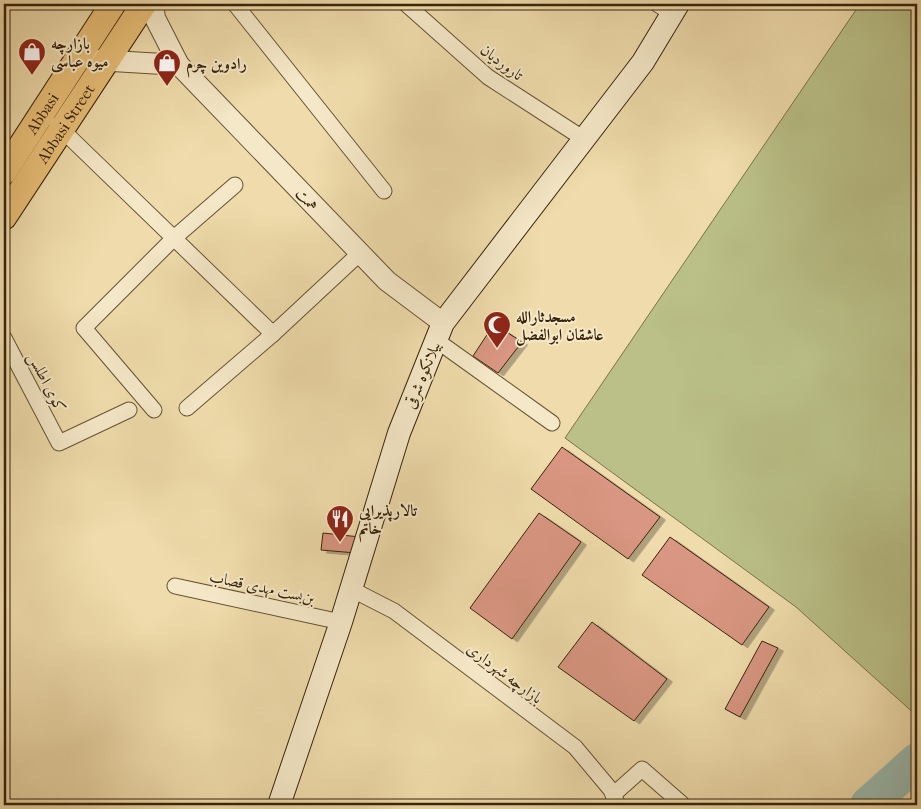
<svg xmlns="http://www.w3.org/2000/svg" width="921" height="809" viewBox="0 0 921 809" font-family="'IM FELL French Canon',Amiri,serif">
<defs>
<filter id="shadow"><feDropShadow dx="5.5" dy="3" stdDeviation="0" flood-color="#0004"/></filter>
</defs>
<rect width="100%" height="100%" fill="#efdbab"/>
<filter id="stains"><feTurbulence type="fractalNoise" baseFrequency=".004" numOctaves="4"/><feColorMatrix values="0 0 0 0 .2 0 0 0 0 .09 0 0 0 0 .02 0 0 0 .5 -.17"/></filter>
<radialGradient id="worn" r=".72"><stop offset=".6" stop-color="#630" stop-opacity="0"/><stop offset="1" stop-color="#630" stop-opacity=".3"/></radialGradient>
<path fill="#bac088" stroke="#787249" d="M860,4H917V716L796,607L565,438Z"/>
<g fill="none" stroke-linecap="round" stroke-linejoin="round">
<path stroke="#9bbab0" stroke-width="36" d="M868,805L917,761"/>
</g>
<g fill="#d99682" stroke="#37240a" filter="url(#shadow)">
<path d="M494,324L522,342L498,373L473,356Z"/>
<path d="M562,447L660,517L628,559L531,489Z"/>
<path d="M539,513L581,542L512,639L470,608Z"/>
<path d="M323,533L360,537L356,553L321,550Z"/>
<path d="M670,537L769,607L742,645L642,575Z"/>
<path d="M592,622L667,679L634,721L558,667Z"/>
<path d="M762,641L778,648L740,717L725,709Z"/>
</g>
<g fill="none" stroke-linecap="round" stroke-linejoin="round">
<defs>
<g id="minor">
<path d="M235,4L384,191"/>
<path d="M406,4L488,77L584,139"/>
<path d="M657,4L672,13"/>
<path d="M57,125L273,334"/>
<path d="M4,338L59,443L129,410"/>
<path d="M436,340L552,423"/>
<path d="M187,408L273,334L360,253"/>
<path d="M154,410L84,328L174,238L235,185"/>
<path d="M175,586L341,622"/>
<path d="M351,589L394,611L575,747L611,790L618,805"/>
<path d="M613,795L642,769L682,804"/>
</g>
<g id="tertiary">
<path d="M153,4L155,18L179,65L387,281L443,323"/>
<path d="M96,60L179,65"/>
</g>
<path id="secondary" d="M279,805L341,622L399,433L443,323L643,62L678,4"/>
<g id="primary">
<path id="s1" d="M4,172L113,4"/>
<path id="s2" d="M4,217L144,4"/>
</g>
</defs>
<use href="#minor" stroke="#655232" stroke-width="17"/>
<use href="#tertiary" stroke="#655232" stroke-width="22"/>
<use href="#secondary" stroke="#37240a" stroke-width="24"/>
<use href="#primary" stroke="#37240a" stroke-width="27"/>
<use href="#minor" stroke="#f5e8c8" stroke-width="15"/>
<use href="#tertiary" stroke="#f5e8c8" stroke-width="20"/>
<use href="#secondary" stroke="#f5e8c8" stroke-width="22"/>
<use href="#primary" stroke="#e8be76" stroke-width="25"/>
</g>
<defs>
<symbol id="shop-pin" viewBox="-11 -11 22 30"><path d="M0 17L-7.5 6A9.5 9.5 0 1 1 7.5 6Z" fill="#8f2418" stroke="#f5e8c8"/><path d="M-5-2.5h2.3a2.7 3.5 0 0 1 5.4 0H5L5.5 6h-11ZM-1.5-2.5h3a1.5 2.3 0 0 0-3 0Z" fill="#fff"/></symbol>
<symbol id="mosque-pin" viewBox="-11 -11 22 30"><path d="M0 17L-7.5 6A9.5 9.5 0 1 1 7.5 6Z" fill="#8f2418" stroke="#f5e8c8"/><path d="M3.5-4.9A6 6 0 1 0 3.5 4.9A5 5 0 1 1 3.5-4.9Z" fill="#fff"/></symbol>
<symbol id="restaurant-pin" viewBox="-11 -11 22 30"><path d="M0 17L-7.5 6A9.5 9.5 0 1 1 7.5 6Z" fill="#8f2418" stroke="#f5e8c8"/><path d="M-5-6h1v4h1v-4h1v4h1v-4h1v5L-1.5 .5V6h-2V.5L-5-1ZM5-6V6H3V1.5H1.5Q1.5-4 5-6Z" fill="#fff"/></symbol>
</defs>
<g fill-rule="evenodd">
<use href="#shop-pin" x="16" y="36" width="32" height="43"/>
<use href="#shop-pin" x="151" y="47" width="32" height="43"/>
<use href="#mosque-pin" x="481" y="309" width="32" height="43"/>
<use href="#restaurant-pin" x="324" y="503" width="32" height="43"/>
</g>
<g text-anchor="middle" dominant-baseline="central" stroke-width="4" stroke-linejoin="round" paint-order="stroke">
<g font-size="16" font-weight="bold" fill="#37240a" stroke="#f5e8c8" text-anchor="start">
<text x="51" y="43">بازارچه<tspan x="51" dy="18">میوه عباسی</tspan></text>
<text x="186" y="63">رادوین چرم</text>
<text x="516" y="316">مسجدثارالله<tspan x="516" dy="18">عاشقان ابوالفضل</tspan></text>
<text x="359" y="510">تالارپذیرایی<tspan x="359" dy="18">خاتم</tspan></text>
</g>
<g font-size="16" fill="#37240a" stroke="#f5e8c8">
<text transform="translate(502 62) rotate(37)">تاروردیان</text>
<text stroke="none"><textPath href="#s1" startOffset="70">Abbasi</textPath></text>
<text stroke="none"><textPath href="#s2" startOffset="112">Abbasi Street</textPath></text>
<text transform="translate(307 199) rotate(46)">همت</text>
<text transform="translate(422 375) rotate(-68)">بیلانکوه شرقی</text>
<text transform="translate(47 382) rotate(63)">کوی اطلس</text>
<text transform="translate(262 587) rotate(12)">بن‌بست مهدی قصاب</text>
<text transform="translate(505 673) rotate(37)">بازارچه شهرداری</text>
</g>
</g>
<rect width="921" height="809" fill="none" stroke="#efdbab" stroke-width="20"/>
<rect x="5" y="5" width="911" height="799" fill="none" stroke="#37240a" stroke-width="2.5"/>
<rect x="10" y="10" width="901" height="789" fill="none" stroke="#37240a"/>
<rect width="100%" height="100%" filter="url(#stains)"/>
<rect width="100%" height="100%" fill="url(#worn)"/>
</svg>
